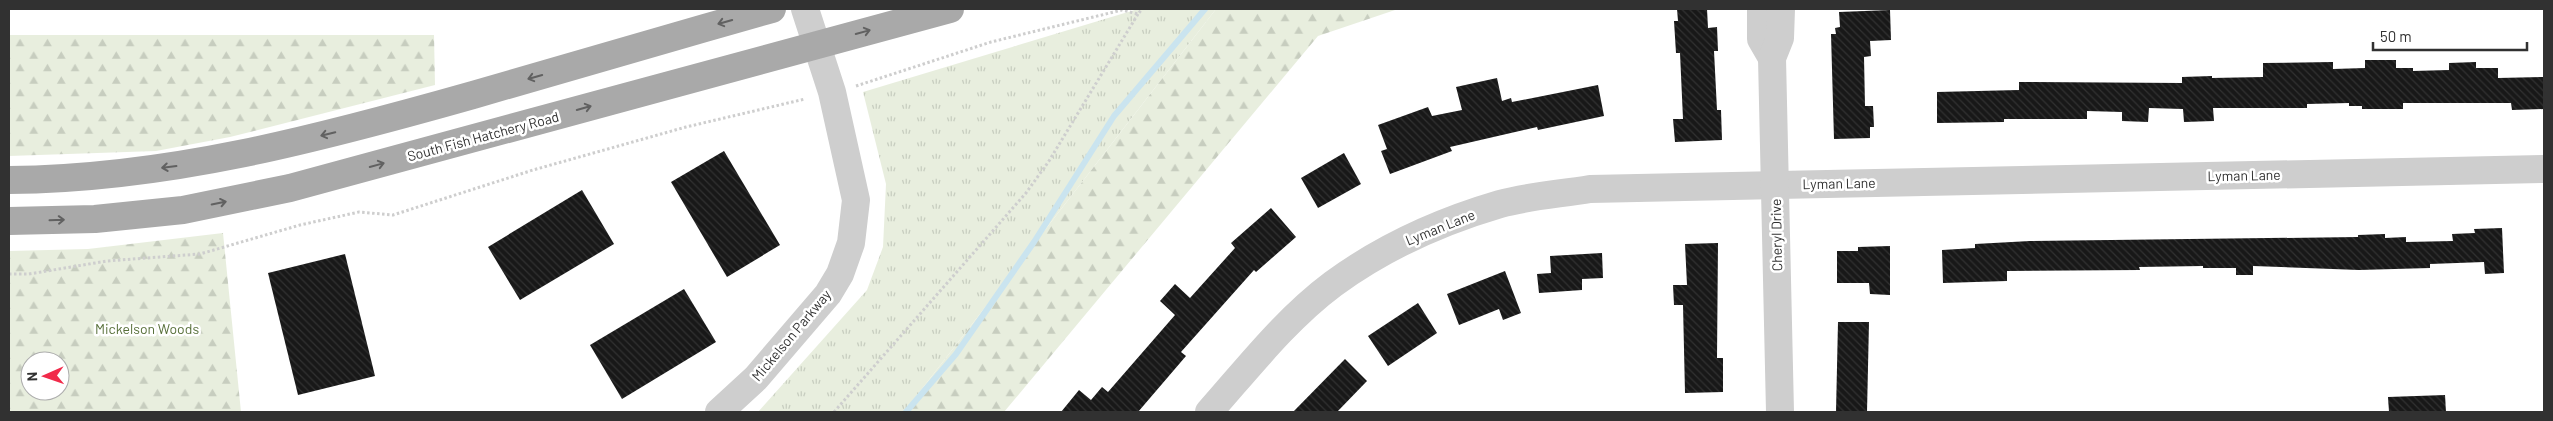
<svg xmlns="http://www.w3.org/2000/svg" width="2553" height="421" viewBox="0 0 2553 421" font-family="Barlow,sans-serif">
<defs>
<pattern id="grass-tufts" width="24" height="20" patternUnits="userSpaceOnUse" patternTransform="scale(1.25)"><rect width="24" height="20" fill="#e8eede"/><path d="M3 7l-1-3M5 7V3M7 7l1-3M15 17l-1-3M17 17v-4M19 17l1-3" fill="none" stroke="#c7cdbf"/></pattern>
<pattern id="forest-firs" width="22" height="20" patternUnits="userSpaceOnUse" patternTransform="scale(1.25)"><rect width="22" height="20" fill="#e8eede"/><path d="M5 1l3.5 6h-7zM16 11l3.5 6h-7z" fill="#c7cdbf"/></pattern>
<pattern id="building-back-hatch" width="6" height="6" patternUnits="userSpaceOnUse" patternTransform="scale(1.25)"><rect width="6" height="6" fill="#181818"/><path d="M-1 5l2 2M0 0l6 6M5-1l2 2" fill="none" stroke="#313131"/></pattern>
</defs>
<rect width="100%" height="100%" fill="#fff"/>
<path fill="url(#grass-tufts)" d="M1138,9H1216L904,412H758L867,290L883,247L886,184L863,92Z"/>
<g fill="url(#forest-firs)" fill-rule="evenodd">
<path d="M1216,9H1398L1318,36L1004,412H904Z"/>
<path d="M9,35H434L435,85L230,137L156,151L9,156Z"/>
<path d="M223,233L241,412H9V251L88,249ZM30,361H60V391H30Z"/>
</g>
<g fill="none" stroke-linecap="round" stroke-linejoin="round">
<path stroke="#cae4ef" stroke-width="6" d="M906,412L956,354L1034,242L1114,116L1205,9"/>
</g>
<g fill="url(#building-back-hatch)">
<path d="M1677,9H1707L1708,28L1717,27L1718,51H1714L1717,110H1721L1722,140L1675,142L1673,119H1683L1680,53H1676L1674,21H1678Z"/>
<path d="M1890,10L1891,40L1870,41L1871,56L1864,57L1865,106H1873L1874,127H1870V138L1834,139L1831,34H1836L1835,28L1840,27L1839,12Z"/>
<path d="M2365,60H2396V68H2413V71L2449,70V63L2476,62V68H2498V78L2544,77V109L2512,110L2511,103H2403V109H2362V106H2349V103L2307,104V108H2213L2214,121L2184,122L2183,109L2149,108L2148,122L2122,121V112L2087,111V119H2004V122L1937,123V92L2019,90V82L2182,83V77L2212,76V78L2263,77V63L2333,62V69L2365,68Z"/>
<path d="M1497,78L1502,101L1511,98L1512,102L1598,85L1604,116L1538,130L1537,127L1450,147L1452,151L1390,174L1381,151L1387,149L1378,125L1428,107L1432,116L1462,110L1456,87Z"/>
<path d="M724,151L780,245L727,277L671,182Z"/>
<path d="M1344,153L1361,184L1318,208L1301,178Z"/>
<path d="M582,190L614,244L520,300L488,247Z"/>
<path d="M1271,208L1296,237L1256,272L1254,270L1181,352L1186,356L1138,412H1061L1079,390L1091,400L1102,387L1108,392L1175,315L1160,301L1175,284L1190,298L1235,248L1231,243Z"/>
<path d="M2502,228L2504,273L2485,274L2484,262L2430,264V268L2359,270L2253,266V275H2236V268H2203V266L2139,267L2140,270L2007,271V281L1943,283L1942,250L1975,248V244L2030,241L2358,237V235L2385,234V238L2406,237V242L2453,241L2452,234L2475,233L2474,229Z"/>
<path d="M1718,243L1717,358H1723V392L1685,393L1683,305H1674L1673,285H1687L1685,244Z"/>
<path d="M1890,246V295L1870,294L1869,283H1837V251H1858V247Z"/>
<path d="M1602,253L1603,278L1582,279V290L1539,293L1537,274L1551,273L1550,256Z"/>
<path d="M345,254L375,376L298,395L268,273Z"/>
<path d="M1505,271L1521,313L1503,320L1499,309L1459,325L1447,294Z"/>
<path d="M684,289L716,342L622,399L590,345Z"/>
<path d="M1418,303L1437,333L1388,366L1368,336Z"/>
<path d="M1838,322H1869L1867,412H1836Z"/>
<path d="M1345,359L1367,381L1337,412H1293Z"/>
<path d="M2445,395L2446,412H2389L2388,397Z"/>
</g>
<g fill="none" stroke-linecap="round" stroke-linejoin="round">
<g stroke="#cecece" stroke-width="3" stroke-dasharray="2.5 2.5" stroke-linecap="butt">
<path d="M856,86L991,42L1122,10L1138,14L1142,9"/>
<path d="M9,274H29L107,261L200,254L300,225L359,212L393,215L533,170L686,127L805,99"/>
<path d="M834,412L1026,193L1049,161L1138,14"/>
</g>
<g stroke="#cecece" stroke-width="28">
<path d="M1761,9V39L1772,58"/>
<path d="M719,412L756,378L828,294L840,274L851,243L856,200L832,92L805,9"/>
<path d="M1209,412C1248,368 1286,319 1333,284C1382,248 1442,221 1500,204C1529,196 1561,194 1590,189L2544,169"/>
<path d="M1780,412L1772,58L1780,38L1781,9"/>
</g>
<g stroke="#a9a9a9" stroke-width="28">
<path d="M9,180C167,179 321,138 473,95C572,66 672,37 772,9"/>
<path d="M9,221L95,219L183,210L290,188L950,9"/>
</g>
</g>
<defs><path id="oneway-shaft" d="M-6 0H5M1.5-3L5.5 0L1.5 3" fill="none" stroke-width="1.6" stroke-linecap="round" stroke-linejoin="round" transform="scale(1.25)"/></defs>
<g stroke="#616161">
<use href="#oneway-shaft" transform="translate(725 22) rotate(164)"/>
<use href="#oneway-shaft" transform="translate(863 32) rotate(-15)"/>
<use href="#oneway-shaft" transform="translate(535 77) rotate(164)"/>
<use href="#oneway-shaft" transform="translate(584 108) rotate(-16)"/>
<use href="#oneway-shaft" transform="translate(328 134) rotate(166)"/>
<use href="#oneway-shaft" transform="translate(377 165) rotate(-15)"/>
<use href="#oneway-shaft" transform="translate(169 167) rotate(173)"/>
<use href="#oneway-shaft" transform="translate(219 203) rotate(-12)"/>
<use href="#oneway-shaft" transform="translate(57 220) rotate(-2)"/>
</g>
<g text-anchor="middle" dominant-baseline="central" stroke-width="5" stroke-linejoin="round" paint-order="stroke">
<g font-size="14" fill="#313131" stroke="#fff">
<text transform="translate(483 136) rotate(-15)">South Fish Hatchery Road</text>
<text transform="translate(2244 175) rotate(-1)">Lyman Lane</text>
<text transform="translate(1839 183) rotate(-1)">Lyman Lane</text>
<text transform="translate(1440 227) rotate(-22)">Lyman Lane</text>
<text transform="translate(1776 235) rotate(-91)">Cheryl Drive</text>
<text transform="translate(791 335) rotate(-50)">Mickelson Parkway</text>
</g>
<g font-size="14" fill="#58703a" stroke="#fff">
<text x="147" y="328">Mickelson Woods</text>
</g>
</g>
<rect width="2553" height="421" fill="none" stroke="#313131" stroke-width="20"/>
<g transform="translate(45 376) rotate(268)"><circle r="24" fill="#ffffff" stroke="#adadad"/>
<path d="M0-4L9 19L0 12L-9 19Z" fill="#f12a4a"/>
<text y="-8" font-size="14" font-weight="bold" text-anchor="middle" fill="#313131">N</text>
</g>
<path d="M2373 42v8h154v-8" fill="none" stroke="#313131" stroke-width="2.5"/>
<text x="2380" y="42" font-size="15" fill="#313131" stroke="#ffffff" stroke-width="4" paint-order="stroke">50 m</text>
</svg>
